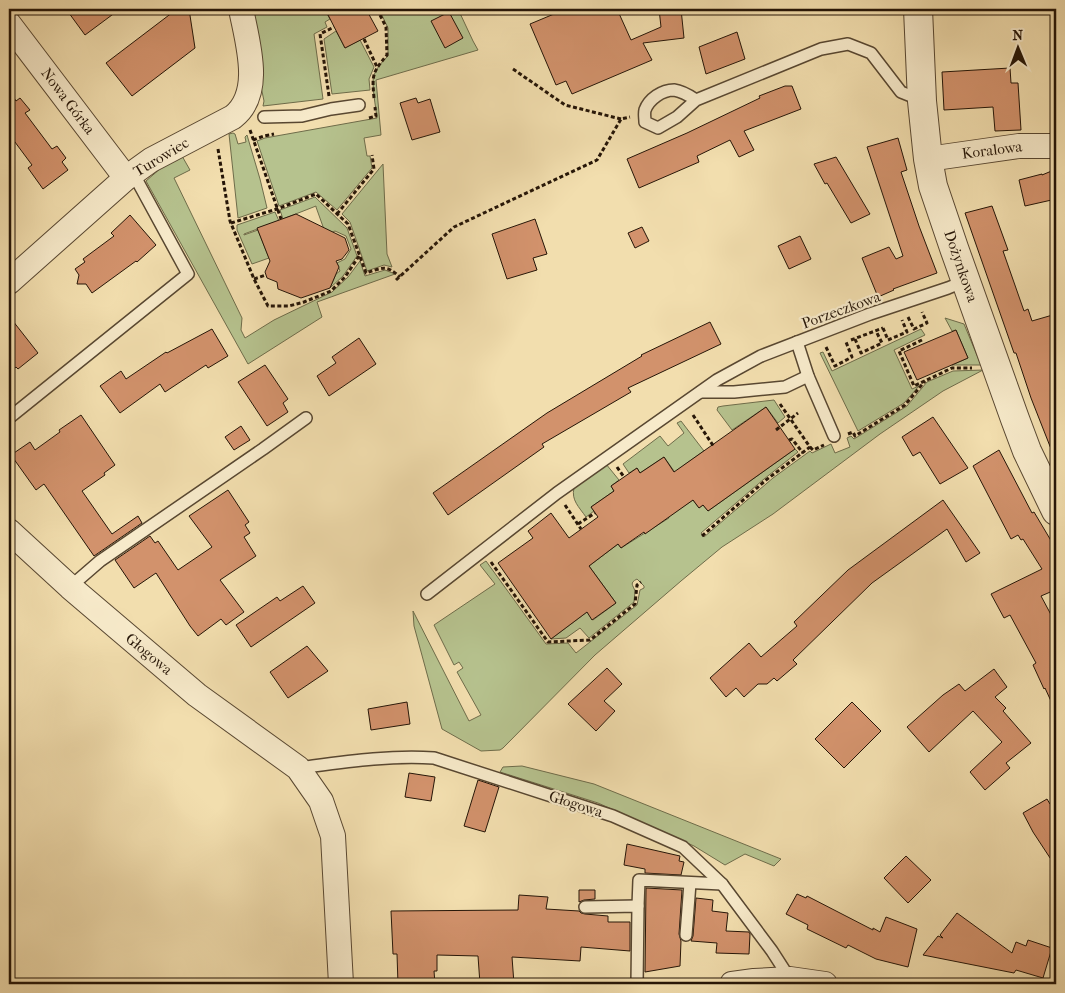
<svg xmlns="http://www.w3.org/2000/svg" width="1065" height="993" viewBox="0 0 1065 993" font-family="'IM FELL French Canon',serif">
<rect width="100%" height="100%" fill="#f2deae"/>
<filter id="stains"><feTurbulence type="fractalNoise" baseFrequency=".004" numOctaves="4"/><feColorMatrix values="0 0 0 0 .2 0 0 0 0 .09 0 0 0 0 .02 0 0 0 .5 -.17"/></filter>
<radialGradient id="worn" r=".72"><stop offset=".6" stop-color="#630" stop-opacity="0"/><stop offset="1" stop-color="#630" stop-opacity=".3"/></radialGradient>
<g fill="#b6c28e" stroke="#6e6c4a">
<path d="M248,9H324L330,19L325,22L327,27L314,34L323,99L263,106L264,101L259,77Z"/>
<path d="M380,9H458L473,41L478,50L376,80L381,135L364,138L367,156H370L372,168L337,210L316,192L279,206L257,141L265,138L377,118C376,108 371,83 374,75C377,67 383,61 388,56V28L380,11L381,10Z"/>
<path d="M336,31L345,48L360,40L374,67L369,79L370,90L332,94L324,39Z"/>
<path d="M233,133L235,134L238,144L246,142L245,137L247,135L260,179L267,208L238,218L229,134Z"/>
<path d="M176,155L182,156L190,170L174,178L242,318L241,330L245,338L274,320L332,292L348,277L360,261L365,276L385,270L395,274L317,302L322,317L248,364L146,181Z"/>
<path d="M383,164L387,254L392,267L384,265L367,271L350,222L342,214Z"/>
<path d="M315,197L347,228L357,256L343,276L330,288L336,274L340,271L337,263L345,259L351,249L346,236L335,231L326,235L316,207V206L283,219L280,210Z"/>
<path d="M275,212L279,221L244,234V235L258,230L269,258L252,264L237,230V225Z"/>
<path d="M945,318L964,324L981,365H952L968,358L956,330L952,331Z"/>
<path d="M921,329L925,335L894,350L912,389L919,386L904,403L858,431L820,353L823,352L832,371Z"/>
<path d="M983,370L943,391L880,434L773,514L722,547L681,581L595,655L503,748L500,750L481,751L442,729L414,626L413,611L469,721L481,715L457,672L463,668L459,662L454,665L434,625L495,584L480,565L486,561L546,644L568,643L576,653L637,605L640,590L644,588V586L637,579C629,583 633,585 635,591C635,594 634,599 634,602L589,638L580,628L566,638L551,639L587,612L593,620L616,603L589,566L618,544L621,548L669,518L668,516L693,500L699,508L703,505L708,511L795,449L798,452L764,479L701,533L704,537L773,478L810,451L812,453L831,444L835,453L850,447L847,438L851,436L854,439L907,406L927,382L953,371Z"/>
<path d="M774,400L785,417L778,423L766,407L732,430L717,410L718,407L723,406Z"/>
<path d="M681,421L704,451L683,466L679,478L664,457L640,473L637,468L629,473L623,464L660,436L668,446L684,433L677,423Z"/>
<path d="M606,464L619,480L611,486L614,491L591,507L594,511L586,517C579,507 571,500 574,488Z"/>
<path d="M522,766L594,784L781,859L774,866L745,854L725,865L694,846L598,803L500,772L503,767Z"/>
</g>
<g fill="#d2926c" stroke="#251507">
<path d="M66,9H120L85,35Z"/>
<path d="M177,9H189L195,48L132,96L106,63Z"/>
<path d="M325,9H366L378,31L345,48Z"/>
<path d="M566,9H617L631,40L661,27L659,9H681L684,38L643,43L652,60L572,94L566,81L556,85L530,24Z"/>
<path d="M449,12L463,38L445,48L431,21Z"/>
<path d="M737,32L745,59L706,74L699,47Z"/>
<path d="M1010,68L1011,83H1018L1021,130L995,131L993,107L944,110L942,72Z"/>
<path d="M785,86H792L801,109L744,131L754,150L739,157L730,140L697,156L699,162L639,188L627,159L687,133L760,98L759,96Z"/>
<path d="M9,90L16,101L20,98L30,110L25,113L52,149L57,146L66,158L62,162L68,170L43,189L28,168L32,165L9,134Z"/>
<path d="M416,98L418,103L430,99L440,132L412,140L400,103Z"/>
<path d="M898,138L907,170L901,172L919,226L937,273L893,289L894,290L878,297L862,258L889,247L896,259L903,256L867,147Z"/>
<path d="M836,157L870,214L851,223L827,183L825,184L814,164Z"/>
<path d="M1054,170L1056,181V199L1025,206L1019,180L1042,174V175Z"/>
<path d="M992,206L1008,250L1003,251L1024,311L1028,309L1032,321L1056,314V458L1055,459L1031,398L1016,353H1014L965,213Z"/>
<path d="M296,214L345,238L349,250L342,259L336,261L339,267L330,288L301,298L278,289L277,282L267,278L265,272L270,261L257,228Z"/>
<path d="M130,215L156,245L137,262L136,261L92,293L86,284H77L79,275L75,269L85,262L83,259L114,236L111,233Z"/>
<path d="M535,219L547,254L533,258L537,270L507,279L492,234Z"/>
<path d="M642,227L649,241L635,248L628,233Z"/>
<path d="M800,236L811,259L789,269L778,246Z"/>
<path d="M9,316L38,353L18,369L16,367L9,373Z"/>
<path d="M710,322L721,344L628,388L631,392L542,444L544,447L448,515L433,493L547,413L642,356L641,355Z"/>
<path d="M212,329L228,356L208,368L206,365L165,392L160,384L120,413L100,386L121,371L126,379L166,352L167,353Z"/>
<path d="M956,330L968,358L917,380L904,352Z"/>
<path d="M359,338L376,364L329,396L317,376L336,363L332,357Z"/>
<path d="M265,365L288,399L283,403L288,412L267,426L238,382Z"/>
<path d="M766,407L795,449L708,511L703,505L699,508L693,500L645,534L644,532L621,548L618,544L589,566L616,603L592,620L587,612L551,639L498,563L533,538L528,531L551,513L569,538L598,517L591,507L614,491L611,486L637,468L640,473L664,457L674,472Z"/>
<path d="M81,415L115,465L104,473L105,475L82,491L112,534L138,516L142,523L94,556L44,484L36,490L11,455L30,442L35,450L60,432L59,430Z"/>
<path d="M933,417L968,468L940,484L920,452L913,456L902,437Z"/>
<path d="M241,426L250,440L234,450L225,437Z"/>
<path d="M999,450L1032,513L1034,512L1056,549V593L1055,590L1041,596L1056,624V712L1045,688L1044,689L1033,665L1036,663L1010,615L1004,618L991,594L1042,569L1023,539L1021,540L1018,535L1011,539L973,466Z"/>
<path d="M228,490L249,522L245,525L250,533L244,537L256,556L220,580L244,612L226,625L221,619L198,636L190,626L156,573L134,588L115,560L150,536L155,543L158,541L178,570L212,547L189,516Z"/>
<path d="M943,500L980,553L966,562L947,529L872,583L793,660L797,664L777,681L774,678L767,684H758L744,697L736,688L726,697L710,678L749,643L761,657L797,626L794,622L848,570Z"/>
<path d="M303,586L315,603L251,647L236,625L277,597L280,601Z"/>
<path d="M307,646L328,671L288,698L270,672Z"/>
<path d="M607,668L622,684L604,701L615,711L596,731L568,704Z"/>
<path d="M994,669L1007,687L995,697L1006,708L1003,711L1031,743L1006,763L1010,768L985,790L970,772L1002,742L973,711L929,752L907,727L943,695L959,684L965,691Z"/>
<path d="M407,702L410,724L371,730L368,709Z"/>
<path d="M852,702L881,731L844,768L815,739Z"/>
<path d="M409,773L435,777L431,801L405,797Z"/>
<path d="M478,780L499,787L485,832L464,826Z"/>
<path d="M1047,799L1050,804L1056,801V867L1033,832L1023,813Z"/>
<path d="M627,844L680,856L679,861L684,862L681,875L645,873V869L624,865Z"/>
<path d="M906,856L931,880L908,903L884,878Z"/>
<path d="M646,888L682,890L679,934L681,941L680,966L645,972Z"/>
<path d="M579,890H595V899L584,900L579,902Z"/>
<path d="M797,894L806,898L807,896L873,930V928L880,932L886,917L917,929L908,967L876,959L848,945L846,948L807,929L808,925L786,914Z"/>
<path d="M519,895L548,897L546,909L579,911L581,913L585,914L608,916V922H630V951L581,947L580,961L512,957L514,984H480L478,956L437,955V971H434L435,984H398L397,954H393L391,911L518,910Z"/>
<path d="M696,898L713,900L712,911L728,913L726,931L749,932L750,934L749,954L716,953L717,943L691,941L693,936Z"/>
<path d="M957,913L1012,953L1016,942L1026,946L1028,940L1052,948L1043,978L1016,970L1014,973L923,955L938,936L943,938L940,935Z"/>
</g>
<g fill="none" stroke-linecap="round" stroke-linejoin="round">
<defs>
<g id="service">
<path d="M696,100C690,96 682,91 674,90C662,90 649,99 645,110C644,114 645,118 645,122L658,128L677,117L696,100L821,49L848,44L871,53L901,92L921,100"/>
<path d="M264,117L302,116L331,109L359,105"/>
<path d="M797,342L808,376L834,436"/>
<path d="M701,392H734L785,387L808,376"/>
<path d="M9,418L188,274L133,173"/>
<path d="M70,587L100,561L263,449L306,418"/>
<path d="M427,594L557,493L717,380L761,356L870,314L948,288L965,281"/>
<path d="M298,768C344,762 388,755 434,758L613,816L683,847L722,884L772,951L790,979"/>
<path d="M638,906L639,880L722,884"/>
<path d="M585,907L638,906L637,984"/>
<path d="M686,935L690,883"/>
</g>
<g id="minor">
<path d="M9,24L126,178"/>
<path d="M928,159L1019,146H1056"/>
<path d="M9,282L126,178L151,160L233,117C264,93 247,41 241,9"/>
<path d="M9,531L70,587L197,695L298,768L321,801L333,836L341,984"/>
<path d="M732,984L754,981L790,979L825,984"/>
</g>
<path id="tertiary" d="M918,9L922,101L928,159L933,186L954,248L1015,419L1027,451L1056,511"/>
</defs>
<use href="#service" stroke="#584731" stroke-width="14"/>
<use href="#minor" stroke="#584731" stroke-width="26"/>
<use href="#tertiary" stroke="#584731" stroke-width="30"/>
<g stroke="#251507" stroke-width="3" stroke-dasharray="4 2.5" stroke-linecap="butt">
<path d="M364,39L377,67"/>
<path d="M513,69L565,105L621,119"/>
<path d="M329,96L320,34L334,27"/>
<path d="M374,98C372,75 372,73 387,55L386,27L377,9"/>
<path d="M369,118L376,116L375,107"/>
<path d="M250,130L281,219"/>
<path d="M253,140L264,136L274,134"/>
<path d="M218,149L230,221L254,279L268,306H289L304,302L331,291L345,277L359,256"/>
<path d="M337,214L374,169L372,155"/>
<path d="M231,223L277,209L316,194L348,224L366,273C382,268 386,264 400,277"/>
<path d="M254,279L266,275"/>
<path d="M396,280L454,227L597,160L621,119L630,117"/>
<path d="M908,317L914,329L927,323L922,312"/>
<path d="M883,328L888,340L907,332L902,320"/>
<path d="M855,339L861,353L882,343L876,331"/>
<path d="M851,340L883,328"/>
<path d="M922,340L899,351L914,386L952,368H972"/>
<path d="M826,347L835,366L852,357L846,342"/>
<path d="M693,415L714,447"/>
<path d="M776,430L798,413"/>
<path d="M848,434L853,432L855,436L905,405L925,381"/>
<path d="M789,440L792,439L803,453"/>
<path d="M810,447L813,450L824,445"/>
<path d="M617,467L624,477"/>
<path d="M565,505L581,529"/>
<path d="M578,524L595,513"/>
<path d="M702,536L766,480L810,447L780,404"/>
<path d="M491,562L548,642L590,640L635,604L637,585L641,582"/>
</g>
<use href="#service" stroke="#f7eaca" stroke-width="11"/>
<use href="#minor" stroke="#f7eaca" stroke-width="24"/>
<use href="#tertiary" stroke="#f7eaca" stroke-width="28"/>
</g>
<g text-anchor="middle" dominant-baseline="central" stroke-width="4.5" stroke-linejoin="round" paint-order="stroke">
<g font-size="15" fill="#251507" stroke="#f7eaca">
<text transform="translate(68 101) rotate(53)">Nowa Górka</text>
<text transform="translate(992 150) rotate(-7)">Koralowa</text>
<text transform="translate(161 157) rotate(-31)">Turowiec</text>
<text transform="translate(961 266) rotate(71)">Dożynkowa</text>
<text transform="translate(841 310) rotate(-20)">Porzeczkowa</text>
<text transform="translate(149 654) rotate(40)">Głogowa</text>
<text transform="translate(576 804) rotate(18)">Głogowa</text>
</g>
</g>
<rect width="1065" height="993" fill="none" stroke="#f2deae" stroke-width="30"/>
<rect x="10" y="10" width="1045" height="973" fill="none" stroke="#251507" stroke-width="2.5"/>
<rect x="15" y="15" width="1035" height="963" fill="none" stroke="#251507"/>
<g transform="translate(1018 48) rotate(359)" stroke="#f7eaca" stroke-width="4" paint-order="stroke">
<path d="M0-4L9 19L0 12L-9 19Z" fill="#251507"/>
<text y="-8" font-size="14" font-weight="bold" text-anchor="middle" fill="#251507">N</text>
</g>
<rect width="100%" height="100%" filter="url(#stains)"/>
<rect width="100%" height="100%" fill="url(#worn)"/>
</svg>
